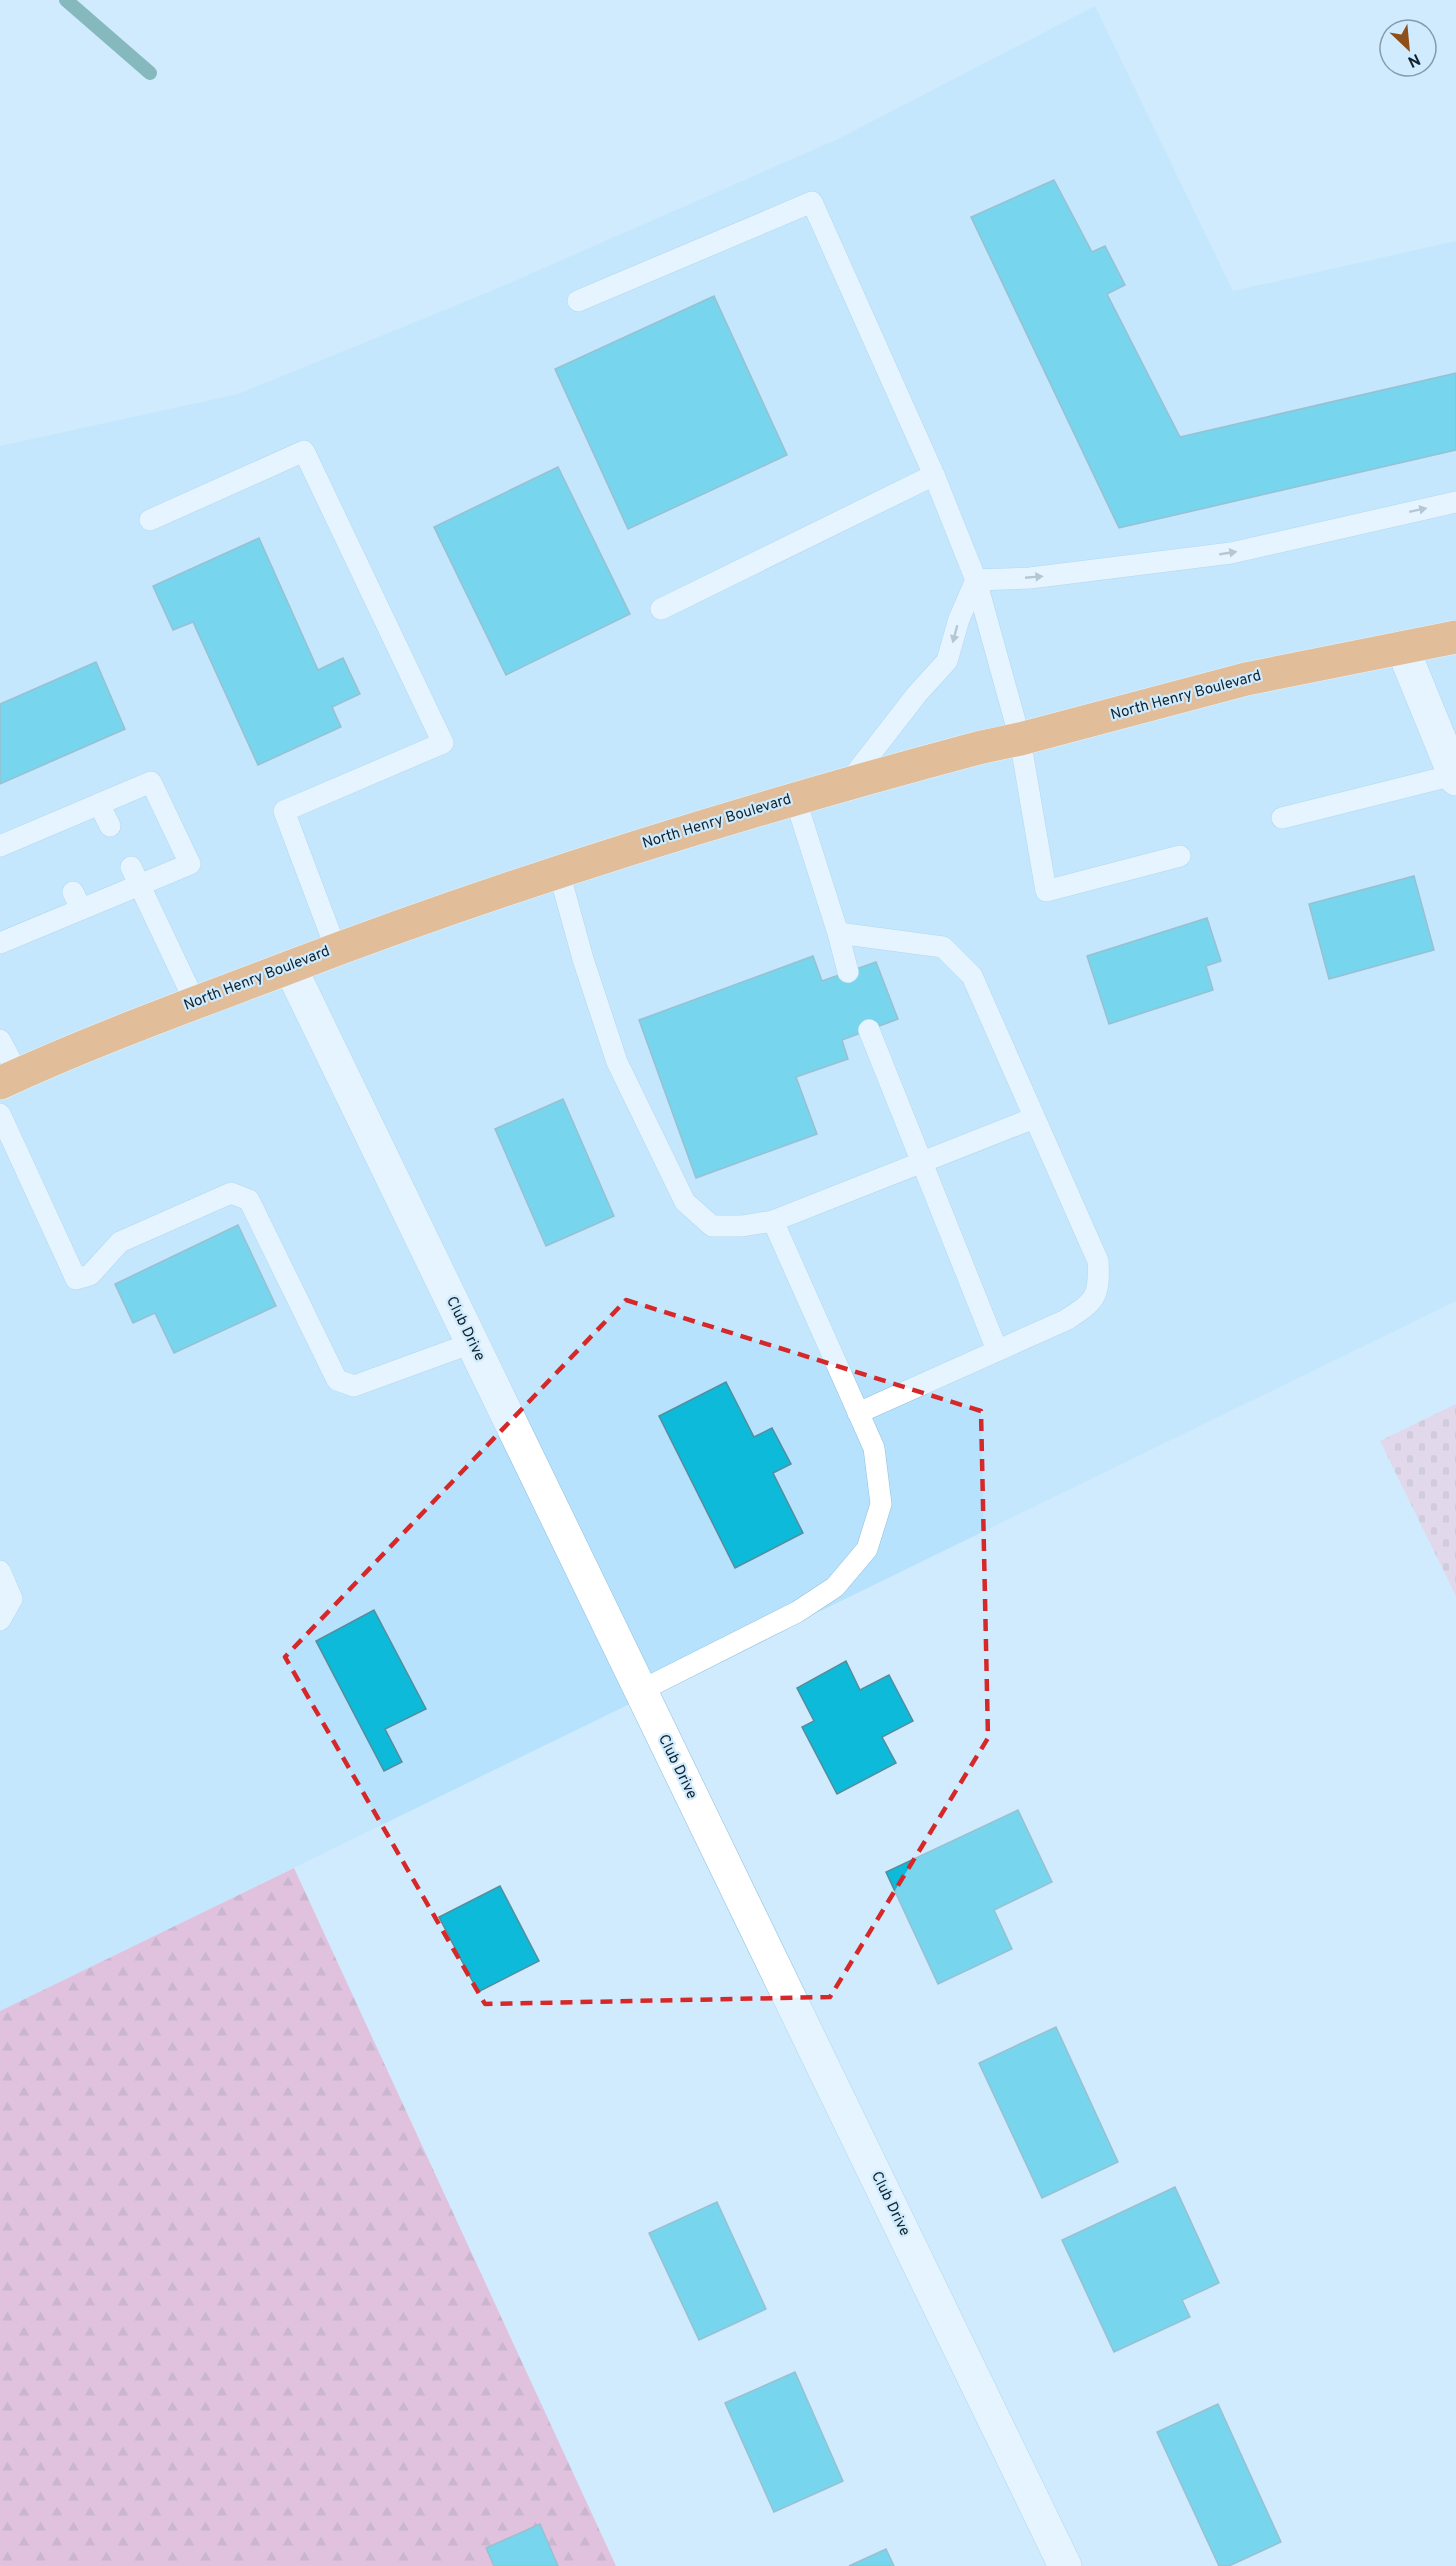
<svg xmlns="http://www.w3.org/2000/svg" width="1456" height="2566" viewBox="0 0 1456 2566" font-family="Overpass,sans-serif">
<defs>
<pattern id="forest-firs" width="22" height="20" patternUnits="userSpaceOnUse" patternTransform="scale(1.5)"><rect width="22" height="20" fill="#f491b8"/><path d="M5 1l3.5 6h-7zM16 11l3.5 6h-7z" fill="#c47696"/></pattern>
<pattern id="cemetery-stones" width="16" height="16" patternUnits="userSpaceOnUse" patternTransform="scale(1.5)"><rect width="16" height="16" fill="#f7c1d4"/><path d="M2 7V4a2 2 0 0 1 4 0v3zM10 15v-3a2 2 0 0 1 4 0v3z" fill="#d3a6b6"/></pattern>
</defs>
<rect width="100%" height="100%" fill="#cfebfd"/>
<path fill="#b6e2fd" d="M1095,6L1233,291L1456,241V1301L0,2011V446L238,394L489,292L838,139Z"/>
<path fill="url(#forest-firs)" d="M294,1868L616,2566H0V2011Z"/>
<path fill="url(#cemetery-stones)" d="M1456,1404V1596L1380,1441Z"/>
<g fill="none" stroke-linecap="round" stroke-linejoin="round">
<path stroke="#2d7c70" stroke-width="14" d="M66,0L150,73"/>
</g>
<g fill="#0dbad9" stroke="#558d9c" stroke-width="1.5">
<path d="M1054,180L1092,252L1105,246L1125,285L1107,294L1180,437L1456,373V450L1119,528L971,217Z"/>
<path d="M714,296L787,455L628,529L555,369Z"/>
<path d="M558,467L630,614L506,675L434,527Z"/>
<path d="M259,538L318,670L343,658L360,694L332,707L341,727L258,765L193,622L173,630L153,586Z"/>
<path d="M96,662L125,729L0,784V704Z"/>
<path d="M1414,876L1434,950L1329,979L1309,904Z"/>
<path d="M1207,918L1221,961L1206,966L1213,990L1109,1024L1087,956Z"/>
<path d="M813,956L822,981L876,962L898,1019L842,1040L848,1059L796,1077L817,1134L696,1178L639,1020Z"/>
<path d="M563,1099L614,1216L546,1246L495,1129Z"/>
<path d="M238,1225L276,1306L174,1353L155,1313L133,1323L115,1284Z"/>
<path d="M726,1382L754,1437L772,1428L791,1464L773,1473L803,1533L735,1568L659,1416Z"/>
<path d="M374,1610L426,1709L385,1729L402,1762L384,1771L316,1641Z"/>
<path d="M846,1661L860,1690L889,1675L913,1721L882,1737L896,1763L837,1794L802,1727L814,1721L797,1688Z"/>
<path d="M1018,1810L1052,1882L994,1910L1012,1949L938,1984L886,1872Z"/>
<path d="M500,1886L539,1961L478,1992L439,1917Z"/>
<path d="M1056,2027L1118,2162L1042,2198L979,2063Z"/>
<path d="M1175,2187L1219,2283L1182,2300L1190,2317L1114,2352L1062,2240Z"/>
<path d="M717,2202L766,2309L699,2340L649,2233Z"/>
<path d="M795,2372L843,2481L774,2512L725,2403Z"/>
<path d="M1218,2404L1281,2542L1229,2566H1219L1157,2432Z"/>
<path d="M540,2524L558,2566H494L486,2548Z"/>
<path d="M886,2549L894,2566H849Z"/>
</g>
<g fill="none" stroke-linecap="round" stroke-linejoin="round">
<defs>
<g id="lane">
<path d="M578,301L812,202L934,475L976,580L1020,739L1046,891L1180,856"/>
<path d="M150,520L304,451L443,743L284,811L336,949"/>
<path d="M661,609L934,475"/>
<path d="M848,783L917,694L947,661L959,619L976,580L1030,578L1231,553L1456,502"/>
<path d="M795,798L838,933L943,947L972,976L1098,1261C1100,1298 1095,1301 1066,1320L858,1413"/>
<path d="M99,804L110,826"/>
<path d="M1282,818L1454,775"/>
<path d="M0,846L151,782L190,864L0,943"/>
<path d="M131,867L195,1002"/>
<path d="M559,872L583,959L617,1062L685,1202L712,1226H742L773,1221L874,1448L881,1504L867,1549L835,1587L797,1612L640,1691"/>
<path d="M73,892L81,909"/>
<path d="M838,933L848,972"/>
<path d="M869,1030L997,1350"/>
<path d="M0,1040L18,1074"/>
<path d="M0,1114L76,1279L90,1275L120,1242L231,1193L249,1200L337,1380L354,1386L472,1343"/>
<path d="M773,1221L1034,1118"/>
<path d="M0,1571L12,1599L0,1620"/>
</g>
<g id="street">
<path d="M1402,647L1456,779"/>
<path d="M290,967L1065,2566"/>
</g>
<path id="highway" d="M0,1083C95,1039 193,1004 290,967C515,881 746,810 978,748L1020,739L1246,679L1456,637"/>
</defs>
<use href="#lane" stroke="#91bfdb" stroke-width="22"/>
<use href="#street" stroke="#91bfdb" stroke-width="34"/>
<use href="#highway" stroke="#fff" stroke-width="34"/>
<use href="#lane" stroke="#fff" stroke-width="21"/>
<use href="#street" stroke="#fff" stroke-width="33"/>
<use href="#highway" stroke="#f5861f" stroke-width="33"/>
</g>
<defs><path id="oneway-solid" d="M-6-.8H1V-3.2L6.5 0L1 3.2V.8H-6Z" transform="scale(1.5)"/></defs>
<g fill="#949ca1">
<use href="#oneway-solid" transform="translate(1418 510) rotate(-12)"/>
<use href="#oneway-solid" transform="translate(1228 553) rotate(-9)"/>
<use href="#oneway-solid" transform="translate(1034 577) rotate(-5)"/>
<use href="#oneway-solid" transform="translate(955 634) rotate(105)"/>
</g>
<path d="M0 0H1456V2566H0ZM626,1300L981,1411L988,1738L830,1997L485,2004L285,1657Z" fill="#cfebfd" fill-opacity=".55" fill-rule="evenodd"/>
<path fill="none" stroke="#d62828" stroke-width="4.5" stroke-dasharray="12 8" stroke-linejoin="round" d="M626,1300L981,1411L988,1738L830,1997L485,2004L285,1657Z"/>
<g text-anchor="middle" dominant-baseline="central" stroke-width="4.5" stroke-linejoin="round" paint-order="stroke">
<g font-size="15" fill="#11232e" stroke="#cfebfd">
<text transform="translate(1186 696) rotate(-15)">North Henry Boulevard</text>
<text transform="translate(717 822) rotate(-17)">North Henry Boulevard</text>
<text transform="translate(257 979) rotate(-21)">North Henry Boulevard</text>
<text transform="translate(465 1329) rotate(64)">Club Drive</text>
<text transform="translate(677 1767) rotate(64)">Club Drive</text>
<text transform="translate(890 2204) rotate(64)">Club Drive</text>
</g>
</g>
<g transform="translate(1408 48) rotate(154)"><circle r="28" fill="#cfebfd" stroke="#839baa" stroke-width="1.5"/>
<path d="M0-4.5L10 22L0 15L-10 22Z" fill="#8f4f19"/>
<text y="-9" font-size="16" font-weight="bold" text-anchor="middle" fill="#11232e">N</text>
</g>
</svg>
